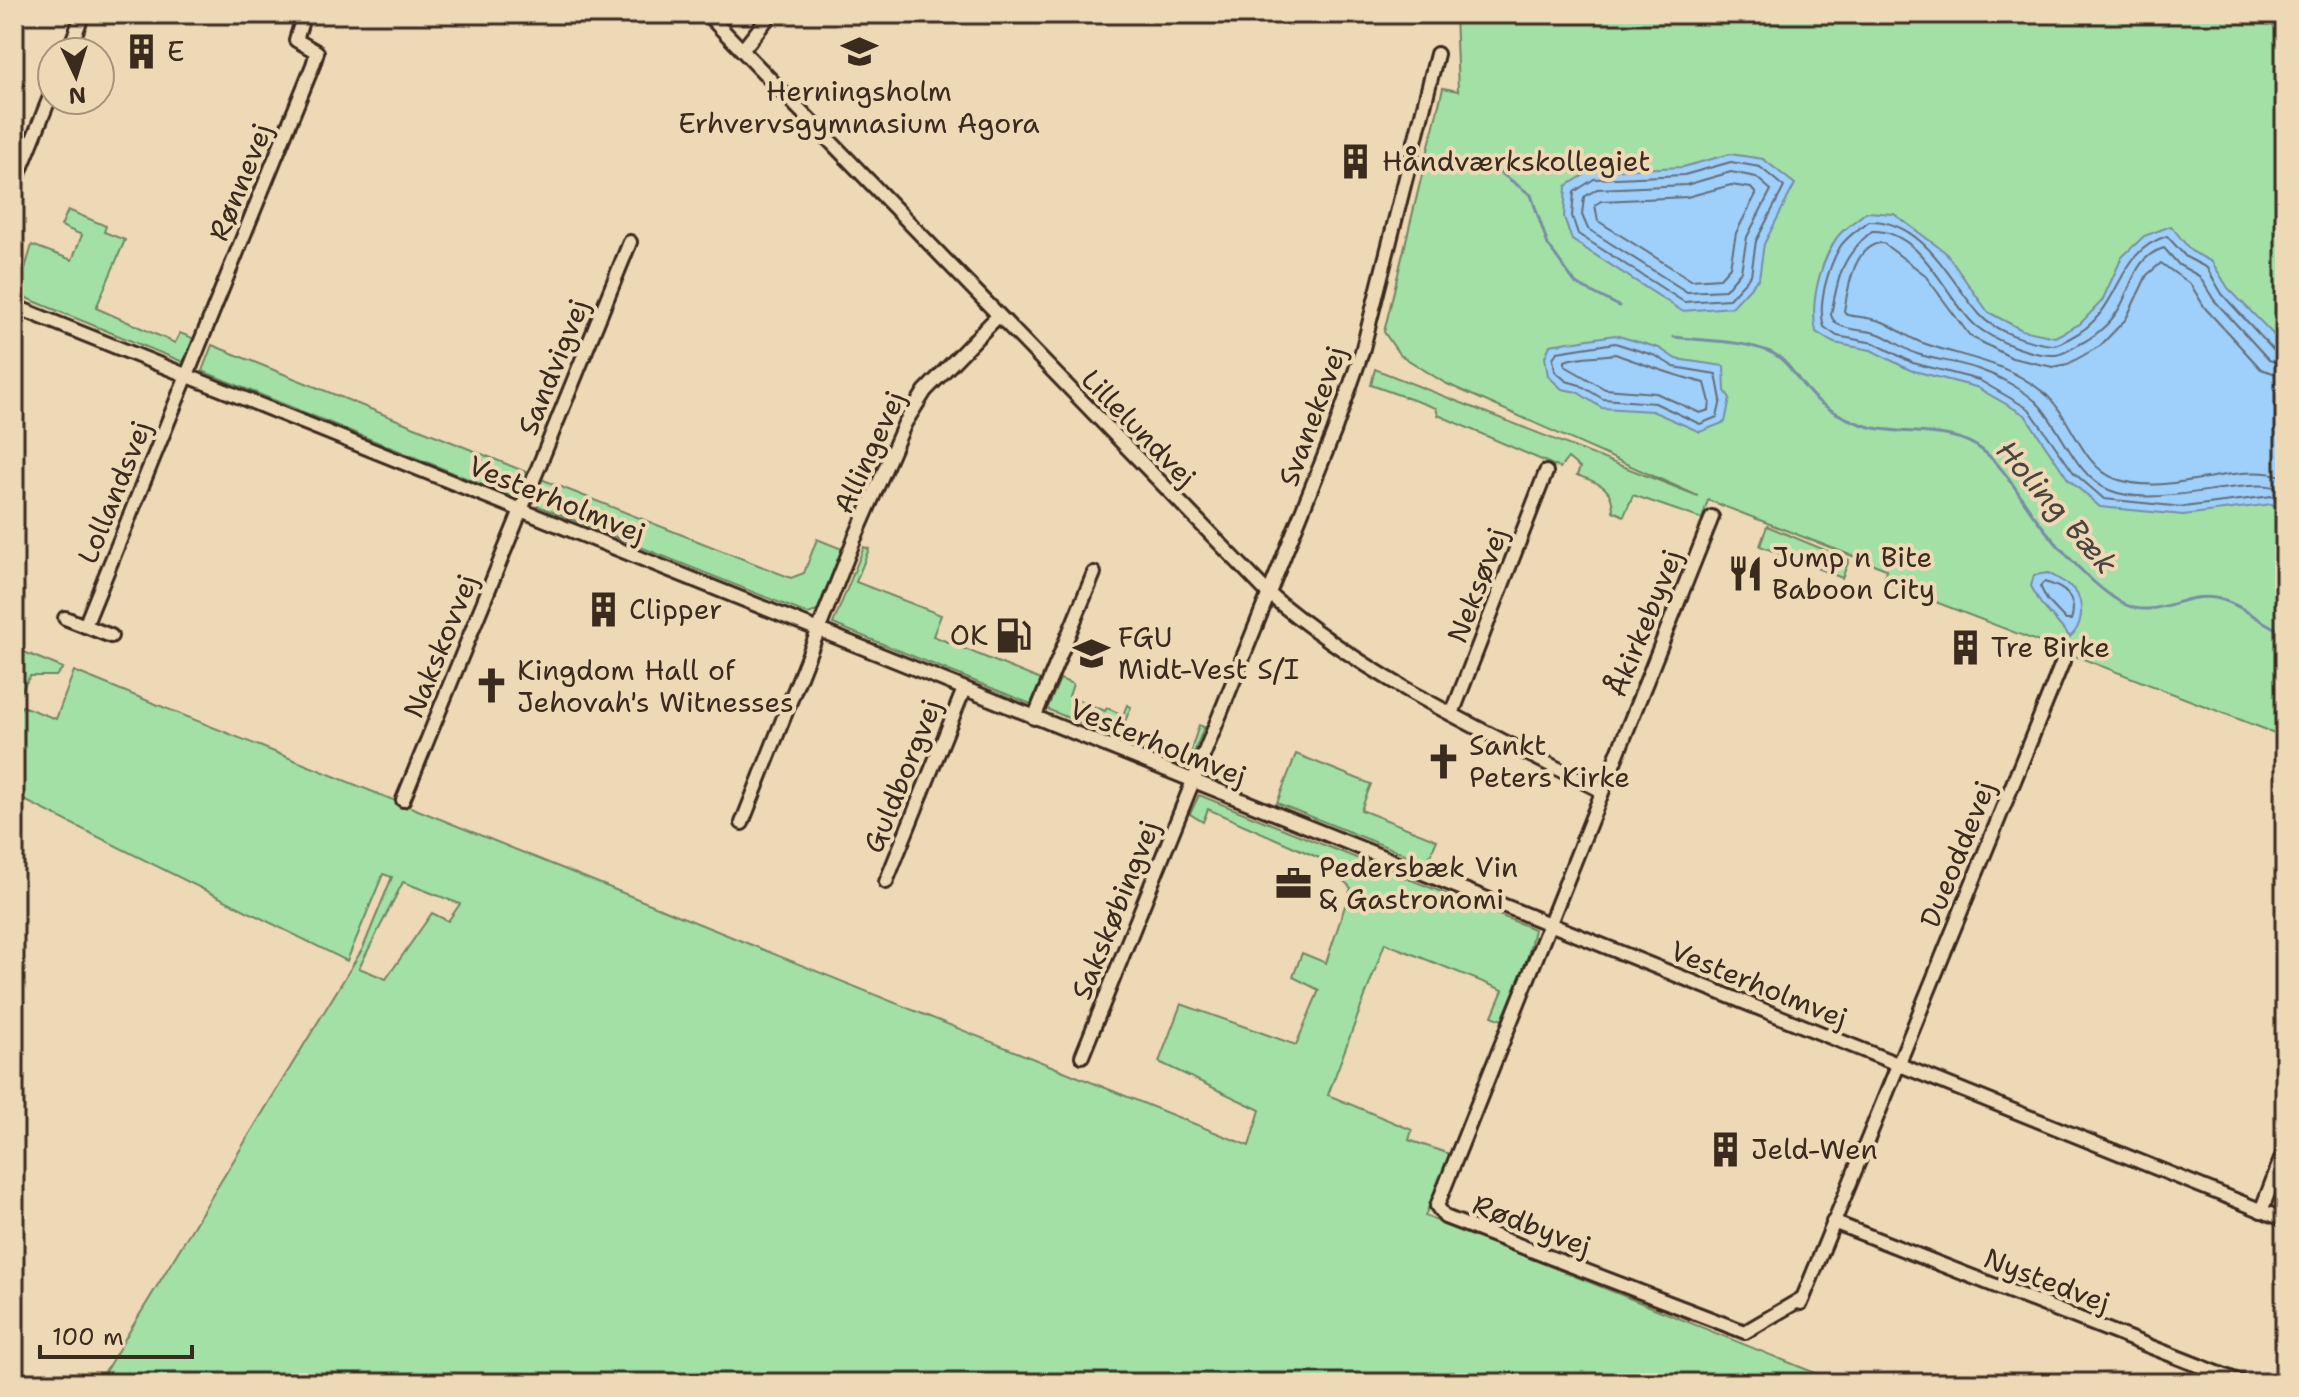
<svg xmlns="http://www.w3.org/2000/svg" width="2299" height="1397" viewBox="0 0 2299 1397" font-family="'Shantell Sans',sans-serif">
<rect width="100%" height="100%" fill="#eed9b7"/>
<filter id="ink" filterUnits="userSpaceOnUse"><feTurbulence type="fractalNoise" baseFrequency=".0125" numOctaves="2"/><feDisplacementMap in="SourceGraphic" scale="16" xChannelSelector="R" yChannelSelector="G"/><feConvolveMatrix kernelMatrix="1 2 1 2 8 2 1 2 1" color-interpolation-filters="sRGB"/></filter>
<g filter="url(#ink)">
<g fill="#a3e0a6" stroke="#6f8562" stroke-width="2" fill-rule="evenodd">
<path d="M1455,14H2285V737L1884,582L1886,569L1708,500L1702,519L1633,495L1624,516L1613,511C1613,486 1598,483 1577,475L1580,468L1568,458L1560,468L1438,415L1436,408L1371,385L1375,369L1698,496L1445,383L1399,354L1384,332L1443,88L1458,91Z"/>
<path d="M68,210L106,226L104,232L125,240L96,308L175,343L180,333L195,339L183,362L14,293V269L24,272L32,245L72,260L82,235L61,226Z"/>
<path d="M212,345L526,472L515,498L202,371Z"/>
<path d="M541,479L791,578L804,573L817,539L842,549L817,611L808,614L538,506L536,491Z"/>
<path d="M1767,526L1849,560L1842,578L1760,546Z"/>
<path d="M864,547L869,549L856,582L941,615L933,636L1041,680L1031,704L833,624Z"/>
<path d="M14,648L63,668L56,676H30L14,703Z"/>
<path d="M74,671L1249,1146L1260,1110L1159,1062L1181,1004L1296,1045L1319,990L1293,977L1302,953L1326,963L1351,888L1343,880L1342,868L1208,809L1203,822L1190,814L1199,795L1534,929L1527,961L1502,1020L1492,1016L1503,990L1385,943L1328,1095L1412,1130L1409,1140L1450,1154L1425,1216L1840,1383H98L363,948L392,877L383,874L347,961L14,795V719L22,706L56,719ZM403,882L460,904L448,921L432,913L386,979L359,968Z"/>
<path d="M1060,679L1073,684L1069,696L1105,711L1107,708L1123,715L1127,705L1131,707L1123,726L1150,740L1190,753L1199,725L1204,727L1188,768L1047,709Z"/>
<path d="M1296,754L1371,784L1361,810L1437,840L1427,863L1277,803Z"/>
</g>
<g fill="#9ed0fb" stroke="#768ea3" stroke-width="2">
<path d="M1730,154L1763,159L1795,184L1764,244L1759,278L1732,307L1682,311L1572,240L1564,217L1566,186L1591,171L1683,167Z"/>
<path d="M1866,212L1894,214L1945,252L1988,312L2022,330L2055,337L2080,324L2102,301L2122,257L2144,236L2171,226L2191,251L2212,262L2228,288L2274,335L2285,353L2282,409L2285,513L2272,504L2183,515L2100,507L2068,479L2025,415L1976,387L1910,370L1871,350L1834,343L1816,332C1810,304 1819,267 1834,242C1840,230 1856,221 1866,212Z"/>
<path d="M1615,335L1659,348L1676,359L1724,366L1725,391L1730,398L1725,422L1700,432L1652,411L1602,408L1577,392L1562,389L1548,376L1545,357L1550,345Z"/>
<path d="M2048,573C2069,584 2083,590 2081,615C2080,624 2077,631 2070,637L2041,604L2031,586L2034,575Z"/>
</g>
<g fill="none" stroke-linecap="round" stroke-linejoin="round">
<g stroke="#636c76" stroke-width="2">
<path d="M1731,162L1760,167L1784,187L1756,241L1751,275L1729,299L1684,302L1578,234L1572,216L1574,192L1594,179L1684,175Z"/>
<path d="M1731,172L1756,177L1771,190L1747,237L1741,271L1725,290L1687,292L1588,229L1582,215L1584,197L1597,189L1686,185Z"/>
<path d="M1731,185L1751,188L1756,194L1736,233L1730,267L1720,278L1691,280L1598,221L1595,205L1601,201L1687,197Z"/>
<path d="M1615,343L1656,356L1674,367L1716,374L1721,400L1717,417L1700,424L1655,403L1603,399L1580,385L1566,381L1555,371L1553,358L1557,352Z"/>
<path d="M1615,354C1646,365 1674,376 1705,383L1710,402L1709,410L1700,413L1656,393L1605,389L1565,366V361C1579,355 1599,357 1615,354Z"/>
<path d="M2285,355L2276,353L2222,294L2207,268L2186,257L2167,236C2112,253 2125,311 2070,338C2064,341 2059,345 2053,345C2031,343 1995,332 1980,315C1949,280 1924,220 1869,221C1860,228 1846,237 1840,247C1828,268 1817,304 1824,327L1837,336L1874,343L1913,363L1979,380L2029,409L2074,473L2104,499L2183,507L2272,496L2285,503"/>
<path d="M2285,365L2269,360L2214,300L2199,276L2179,265L2164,248C2135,256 2132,286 2119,309C2110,324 2093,338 2078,345C2071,349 2064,354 2056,355C2032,356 1995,341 1976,326C1947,301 1923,229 1872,231C1841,257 1838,277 1831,315C1836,333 1865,328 1879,334C1892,339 1904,349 1917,354C1938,361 1962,362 1983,371C2000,377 2028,392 2040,406C2062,431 2077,477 2109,490C2158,511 2254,472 2285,491"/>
<path d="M2285,377L2261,369L2205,308L2191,285L2161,263L2147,275L2126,319L2100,346L2068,364L2053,367L2012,358L1970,336L1924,274L1883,243C1854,243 1848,289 1844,311L1847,315C1858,317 1872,318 1883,322C1896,328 1907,337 1920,342C1966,359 2001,359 2043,392C2071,414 2081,467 2116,479C2171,498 2235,460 2285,477"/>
<path d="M2044,582C2065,587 2078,598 2071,620H2066L2047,600L2040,586Z"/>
</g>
<g stroke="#768ea3" stroke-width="3">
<path d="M1494,168L1531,195L1548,245L1576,284L1619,306"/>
<path d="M1674,337C1703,341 1742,340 1770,352C1787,359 1796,378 1808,391C1822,408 1849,421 1870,427C1906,436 1952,426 1982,450C2007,469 2019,497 2038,521C2058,547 2097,591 2126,605C2156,619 2185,592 2215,598C2239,602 2261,624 2285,633"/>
<path d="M1214,1383L1218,1375"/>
</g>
<defs>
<g id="minor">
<path d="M707,14L1268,593C1368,679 1486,732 1602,791"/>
<path d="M744,48L771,14"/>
<path d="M68,52L83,14"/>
<path d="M14,186L52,92"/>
<path d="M14,306L2285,1220"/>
<path d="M1712,517L1437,1206L1445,1217L1745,1332L1803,1298"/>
<path d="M65,618L111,636"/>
<path d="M85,626L313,65L317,52L296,40L304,14"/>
<path d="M1452,714L1546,472"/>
<path d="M1034,718L1094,573"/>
<path d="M403,800L630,242"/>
<path d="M742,823L854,540L905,423L925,391L997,317"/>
<path d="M886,882L964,689"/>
<path d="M1082,1056L1334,432L1362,352L1437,54"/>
<path d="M2261,1211L2285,1149"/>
<path d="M1833,1222L2243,1383"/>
<path d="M1801,1303L2063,661"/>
</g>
</defs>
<use href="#minor" stroke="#3b2a1e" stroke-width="18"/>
<use href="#minor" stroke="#eed9b7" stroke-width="12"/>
</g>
</g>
<defs>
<symbol id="building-bare" viewBox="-9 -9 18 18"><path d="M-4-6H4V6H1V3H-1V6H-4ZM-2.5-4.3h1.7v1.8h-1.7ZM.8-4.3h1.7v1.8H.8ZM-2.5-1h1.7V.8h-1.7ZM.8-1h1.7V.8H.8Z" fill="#3b2a1e" stroke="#eed9b7" stroke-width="2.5" paint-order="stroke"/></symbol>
<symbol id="school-bare" viewBox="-9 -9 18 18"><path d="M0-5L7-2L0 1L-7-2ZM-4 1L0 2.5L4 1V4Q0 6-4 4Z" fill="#3b2a1e" stroke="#eed9b7" stroke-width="2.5" paint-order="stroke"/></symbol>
<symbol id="restaurant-bare" viewBox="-9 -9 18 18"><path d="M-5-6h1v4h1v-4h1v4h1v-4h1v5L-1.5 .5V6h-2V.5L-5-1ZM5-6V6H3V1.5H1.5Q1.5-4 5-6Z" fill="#3b2a1e" stroke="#eed9b7" stroke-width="2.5" paint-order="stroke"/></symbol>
<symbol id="fuel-bare" viewBox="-9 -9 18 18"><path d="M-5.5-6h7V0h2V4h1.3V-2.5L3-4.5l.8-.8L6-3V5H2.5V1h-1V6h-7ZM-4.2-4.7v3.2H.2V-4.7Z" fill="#3b2a1e" stroke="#eed9b7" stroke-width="2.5" paint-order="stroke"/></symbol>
<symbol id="church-bare" viewBox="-9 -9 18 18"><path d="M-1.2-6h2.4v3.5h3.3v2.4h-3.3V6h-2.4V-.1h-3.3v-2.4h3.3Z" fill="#3b2a1e" stroke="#eed9b7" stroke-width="2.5" paint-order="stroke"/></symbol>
<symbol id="office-bare" viewBox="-9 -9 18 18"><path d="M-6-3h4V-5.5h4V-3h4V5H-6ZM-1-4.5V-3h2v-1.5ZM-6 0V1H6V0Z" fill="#3b2a1e" stroke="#eed9b7" stroke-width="2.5" paint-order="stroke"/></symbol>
</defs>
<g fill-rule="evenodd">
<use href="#building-bare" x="116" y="26" width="51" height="51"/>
<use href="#school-bare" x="834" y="26" width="51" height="51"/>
<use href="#building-bare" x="1330" y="136" width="51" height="51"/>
<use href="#restaurant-bare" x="1720" y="548" width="51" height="51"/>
<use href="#building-bare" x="578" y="584" width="51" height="51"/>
<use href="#fuel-bare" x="988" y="610" width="51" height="51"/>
<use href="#building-bare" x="1940" y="622" width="51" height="51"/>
<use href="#school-bare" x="1066" y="628" width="51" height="51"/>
<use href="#church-bare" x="466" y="660" width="51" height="51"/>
<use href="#church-bare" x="1418" y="736" width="51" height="51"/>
<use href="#office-bare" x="1268" y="858" width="51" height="51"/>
<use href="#building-bare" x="1700" y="1124" width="51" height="51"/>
</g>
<g text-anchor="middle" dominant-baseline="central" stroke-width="8" stroke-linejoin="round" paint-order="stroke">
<g font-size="28" fill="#3b2a1e" stroke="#eed9b7" text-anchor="start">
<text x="167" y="51">E</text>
<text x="859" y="91" text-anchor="middle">Herningsholm<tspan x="859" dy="32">Erhvervsgymnasium Agora</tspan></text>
<text x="1382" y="161">Håndværkskollegiet</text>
<text x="1772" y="557">Jump n Bite<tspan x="1772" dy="32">Baboon City</tspan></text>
<text x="629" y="609">Clipper</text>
<text x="988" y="635" text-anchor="end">OK</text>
<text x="1118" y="637">FGU<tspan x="1118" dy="32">Midt-Vest S/I</tspan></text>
<text x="1991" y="647">Tre Birke</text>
<text x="517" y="670">Kingdom Hall of<tspan x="517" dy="32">Jehovah's Witnesses</tspan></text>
<text x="1469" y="745">Sankt<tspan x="1469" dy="32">Peters Kirke</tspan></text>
<text x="1319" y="867">Pedersbæk Vin<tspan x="1319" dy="32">&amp; Gastronomi</tspan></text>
<text x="1751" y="1149">Jeld-Wen</text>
</g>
<g font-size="28" fill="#3b2a1e" stroke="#eed9b7">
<text transform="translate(240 182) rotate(-68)">Rønnevej</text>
<text transform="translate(553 367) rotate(-68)">Sandvigvej</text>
<text transform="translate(1312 416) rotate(-70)">Svanekevej</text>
<text transform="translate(1139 428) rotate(46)">Lillelundvej</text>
<text transform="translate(869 452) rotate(-65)">Allingevej</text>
<text transform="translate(114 492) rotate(-68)">Lollandsvej</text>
<text transform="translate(557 499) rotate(22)">Vesterholmvej</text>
<text transform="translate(1477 585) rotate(-69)">Neksøvej</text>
<text transform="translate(1644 623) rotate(-68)">Åkirkebyvej</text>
<text transform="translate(440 646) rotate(-68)">Nakskovvej</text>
<text transform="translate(1158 742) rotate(22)">Vesterholmvej</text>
<text transform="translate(902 776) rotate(-68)">Guldborgvej</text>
<text transform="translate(1957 854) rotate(-68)">Dueoddevej</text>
<text transform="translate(1115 910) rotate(-68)">Sakskøbingvej</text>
<text transform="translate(1759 984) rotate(22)">Vesterholmvej</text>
<text transform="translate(1532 1225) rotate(21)">Rødbyvej</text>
<text transform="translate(2047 1280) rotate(21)">Nystedvej</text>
</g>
<g font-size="30" font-style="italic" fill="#4a433f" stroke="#eed9b7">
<text transform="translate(2057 507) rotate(49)">Holing Bæk</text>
</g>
</g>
<rect width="2299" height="1397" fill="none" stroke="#eed9b7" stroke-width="48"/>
<rect x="24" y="24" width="2251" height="1349" fill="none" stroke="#3b2a1e" stroke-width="3" filter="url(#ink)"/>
<g transform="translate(76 76) rotate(176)"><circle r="38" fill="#eed9b7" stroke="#a6937a" stroke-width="2"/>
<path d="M0-6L14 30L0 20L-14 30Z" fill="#3b2a1e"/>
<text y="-12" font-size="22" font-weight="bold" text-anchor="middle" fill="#3b2a1e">N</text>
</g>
<path d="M40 1345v12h152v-12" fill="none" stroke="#3b2a1e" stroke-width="4"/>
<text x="52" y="1345" font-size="24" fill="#3b2a1e" stroke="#eed9b7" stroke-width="6" paint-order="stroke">100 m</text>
</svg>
